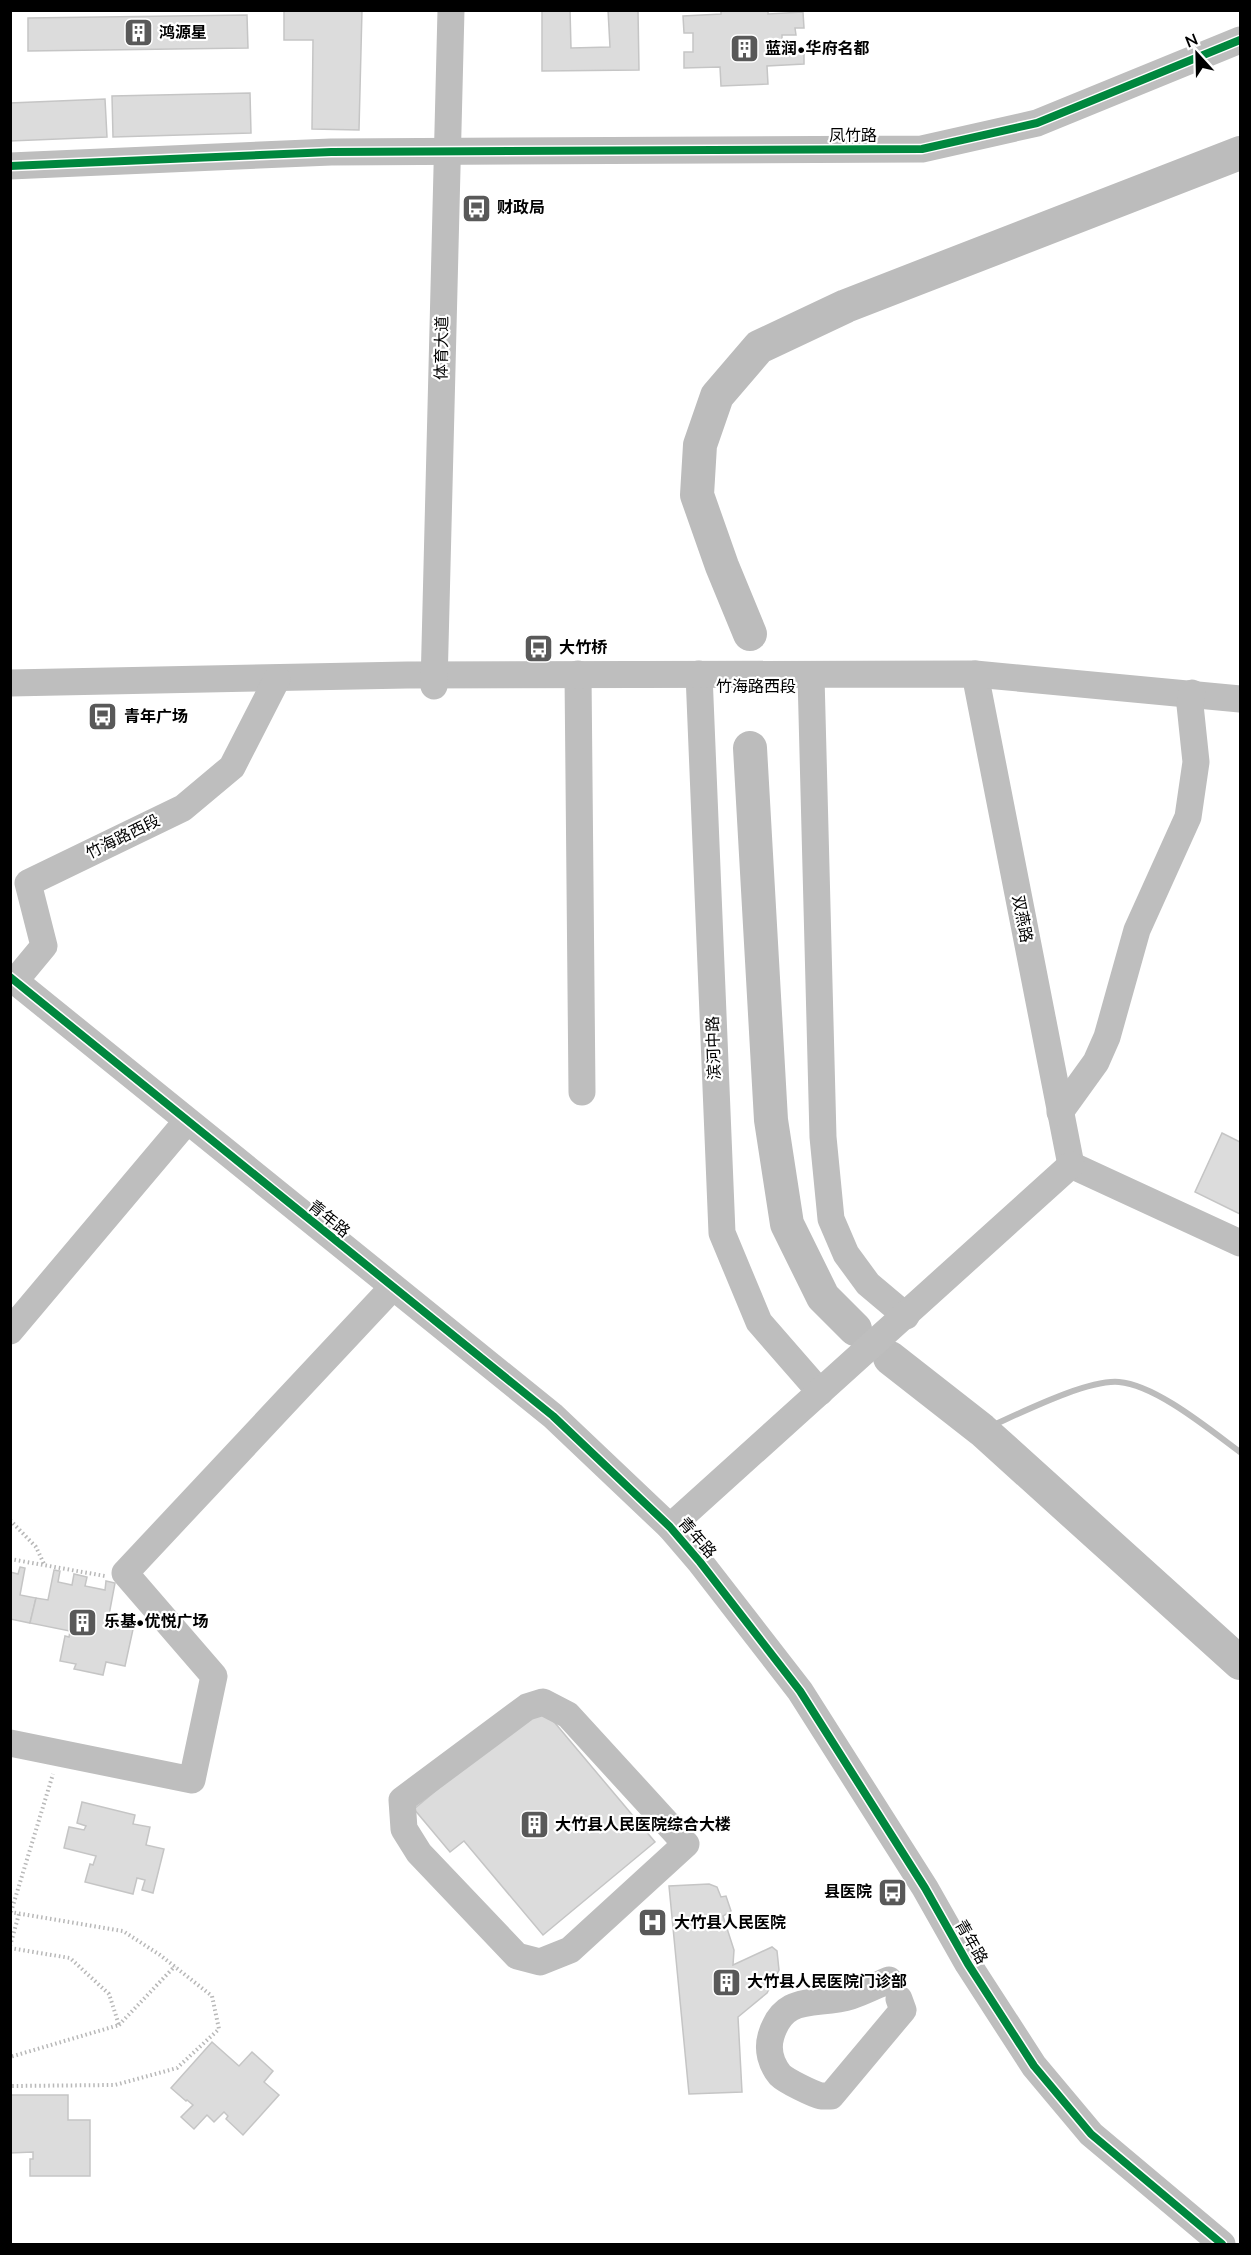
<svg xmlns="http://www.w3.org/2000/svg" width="1251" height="2255" viewBox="0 0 1251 2255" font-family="'Nunito Sans','Noto Sans SC',sans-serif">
<rect width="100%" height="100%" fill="#fff"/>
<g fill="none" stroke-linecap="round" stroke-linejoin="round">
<path stroke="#bcbcbc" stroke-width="6" d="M982,1430C1015,1416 1086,1379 1119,1382C1156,1385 1210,1430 1240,1452"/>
<g stroke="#bcbcbc" stroke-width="34">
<path d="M750,634L722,566L697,495L700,445L717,396L759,347L846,306L1240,153"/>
<path d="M750,748L771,1120L787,1224L823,1297L855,1329"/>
<path d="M890,1358L982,1430L1240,1663"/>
</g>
</g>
<g fill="#dcdcdc" stroke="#c5c5c5" stroke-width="1.5">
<path d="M284,10H362L359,130L312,129L313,40H284Z"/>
<path d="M542,10H570L571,48L610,47L608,10H638L639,70L542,71Z"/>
<path d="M721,10H768V14L803,12L804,28H795L796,35H782V46L795,45L796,52H804V64L767,66L768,84L721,86L720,67L684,68V52H693V33H684L683,16L721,14Z"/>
<path d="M247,15L248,48L28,51V18Z"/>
<path d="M250,93L251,133L113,137L112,96Z"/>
<path d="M105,99L107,137L10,141V103Z"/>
<path d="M1222,1133L1240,1142V1214L1195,1192Z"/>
<path d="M20,1567L25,1568L20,1595L36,1598L30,1623L10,1619V1572L18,1574Z"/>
<path d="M54,1570L60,1571L58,1582L72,1585L74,1574L87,1577L85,1586L105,1590L106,1581L115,1583L109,1615L135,1620L125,1666L106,1662L103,1675L74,1669L76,1664L60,1661L65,1636L69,1637L70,1631L30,1623L36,1598L48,1600Z"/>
<path d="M539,1704L655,1842L543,1935L464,1841L450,1852L414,1809Z"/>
<path d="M82,1802L135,1815L133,1824L150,1827L146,1845L164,1849L153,1893L142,1890L145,1880L137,1878L133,1894L85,1882L90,1864L93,1865L96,1856L64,1848L69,1827L84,1830L86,1826L77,1823Z"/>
<path d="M709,1884L717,1887L721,1897L726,1896L731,1911L723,1916L734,1950L733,1965L772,1947L777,1951L779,1970L767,1993L738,2017L742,2092L689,2094L669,1886Z"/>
<path d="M212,2042L239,2066L252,2052L273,2071L264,2082L279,2095L243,2135L226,2119L228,2116L224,2112L214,2122L207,2115L194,2129L181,2117L193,2105L187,2100L186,2101L171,2088Z"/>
<path d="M10,2095H68V2120H90V2176H30V2159H33V2152L10,2153Z"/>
</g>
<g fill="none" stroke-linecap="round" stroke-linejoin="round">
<g stroke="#b8b8b8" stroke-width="4" stroke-dasharray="1.5 3" stroke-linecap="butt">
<path d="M10,1520L36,1547L44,1564"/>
<path d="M10,1559L105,1576"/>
<path d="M10,1912L123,1931L160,1955L212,1996L219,2029L177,2068L115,2085L10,2086"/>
<path d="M11,1912L53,1774"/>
<path d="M10,1946L19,1914"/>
<path d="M10,1948L70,1958L109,1994L119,2025L10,2057"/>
<path d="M119,2025L175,1966"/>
</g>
<g stroke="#bebebe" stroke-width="27">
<path d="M10,166L331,152L922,149L1037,123L1240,40"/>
<path d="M578,674L582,1092"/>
<path d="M699,674L722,1233L759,1322L820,1392"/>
<path d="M975,674L1071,1165"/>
<path d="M811,676L823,1137L831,1219L846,1254L868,1284L906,1316"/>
<path d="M10,683L407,675L975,674L1240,699"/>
<path d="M434,686L451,10"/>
<path d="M10,977L553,1416L670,1527L700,1562L800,1691L925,1888L968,1964L1034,2066L1091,2134L1222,2244"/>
<path d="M15,981L44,946L28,883L183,808L232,767L277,679"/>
<path d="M1060,1112L1096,1062L1107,1037L1137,930L1188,817L1196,762L1190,705L1192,693"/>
<path d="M1071,1165L1240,1243"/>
<path d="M10,1331L187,1121"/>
<path d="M670,1527L1071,1165"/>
<path d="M543,1702L568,1715L686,1844L570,1950L540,1962L517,1956L419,1853L404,1829L402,1800L527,1707Z"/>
<path d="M10,1743L192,1780L214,1676L125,1573L392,1288"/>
<path d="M889,1980C877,1985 864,1992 851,1996C817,2007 784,1992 771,2036C767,2050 771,2064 780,2075C786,2081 813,2094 821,2096C822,2096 829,2096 831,2096L903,2010L899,1999"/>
</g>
<defs>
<g id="cycleway">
<path d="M10,166L331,152L922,149L1037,123L1240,40"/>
<path d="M10,977L553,1416L670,1527L700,1562L800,1691L925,1888L968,1964L1034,2066L1091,2134L1222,2244"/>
</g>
</defs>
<use href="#cycleway" stroke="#fff" stroke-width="11"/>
<use href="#cycleway" stroke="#00873e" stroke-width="8"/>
</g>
<defs>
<symbol id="building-square" viewBox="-11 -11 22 22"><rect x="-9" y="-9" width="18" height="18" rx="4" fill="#595959" stroke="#fff"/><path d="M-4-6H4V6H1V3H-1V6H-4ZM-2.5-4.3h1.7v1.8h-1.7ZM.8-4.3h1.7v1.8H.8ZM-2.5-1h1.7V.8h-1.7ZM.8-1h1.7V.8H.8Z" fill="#fff"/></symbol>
<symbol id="bus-square" viewBox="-11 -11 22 22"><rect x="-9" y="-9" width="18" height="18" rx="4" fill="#595959" stroke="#fff"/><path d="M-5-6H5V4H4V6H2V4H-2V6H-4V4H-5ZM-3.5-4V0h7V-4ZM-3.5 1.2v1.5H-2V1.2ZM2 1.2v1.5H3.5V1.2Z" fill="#fff"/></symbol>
<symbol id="hospital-square" viewBox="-11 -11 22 22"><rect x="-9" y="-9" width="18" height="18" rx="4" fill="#595959" stroke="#fff"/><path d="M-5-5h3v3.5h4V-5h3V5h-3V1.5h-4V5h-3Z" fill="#fff"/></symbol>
</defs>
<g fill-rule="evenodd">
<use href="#building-square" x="122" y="16" width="33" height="33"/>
<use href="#building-square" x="728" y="32" width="33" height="33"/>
<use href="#bus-square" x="460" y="192" width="33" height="33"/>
<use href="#bus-square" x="522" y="632" width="33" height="33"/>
<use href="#bus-square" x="86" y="700" width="33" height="33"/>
<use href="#building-square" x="66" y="1606" width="33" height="33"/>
<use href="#building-square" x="518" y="1808" width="33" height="33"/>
<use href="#bus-square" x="876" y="1876" width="33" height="33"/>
<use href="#hospital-square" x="636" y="1906" width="33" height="33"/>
<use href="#building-square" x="710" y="1966" width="33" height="33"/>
</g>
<g text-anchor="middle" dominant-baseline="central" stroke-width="4.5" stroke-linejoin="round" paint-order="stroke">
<g font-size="16" font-weight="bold" fill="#000" stroke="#fff" text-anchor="start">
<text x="159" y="33">鸿源星</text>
<text x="765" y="49">蓝润•华府名都</text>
<text x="497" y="208">财政局</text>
<text x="559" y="648">大竹桥</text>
<text x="124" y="717">青年广场</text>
<text x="104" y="1622">乐基•优悦广场</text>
<text x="555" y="1825">大竹县人民医院综合大楼</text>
<text x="872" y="1892" text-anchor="end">县医院</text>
<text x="674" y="1923">大竹县人民医院</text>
<text x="747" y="1982">大竹县人民医院门诊部</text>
</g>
<g font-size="16" fill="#000" stroke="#fff">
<text x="853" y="136">凤竹路</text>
<text transform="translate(442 348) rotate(-89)">体育大道</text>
<text x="756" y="687">竹海路西段</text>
<text transform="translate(123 837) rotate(-26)">竹海路西段</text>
<text transform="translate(1022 919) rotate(79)">双燕路</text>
<text transform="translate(714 1048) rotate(-92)">滨河中路</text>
<text transform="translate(329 1219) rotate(39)">青年路</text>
<text transform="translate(697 1538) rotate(49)">青年路</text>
<text transform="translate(971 1942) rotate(60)">青年路</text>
</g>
</g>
<rect width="1251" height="2255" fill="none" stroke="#000000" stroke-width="24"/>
<g transform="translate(1197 54) rotate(338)" stroke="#ffffff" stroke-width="4.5" paint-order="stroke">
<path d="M0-4.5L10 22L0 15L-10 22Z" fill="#000000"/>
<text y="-9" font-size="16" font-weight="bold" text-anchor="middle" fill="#000000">N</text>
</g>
</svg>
